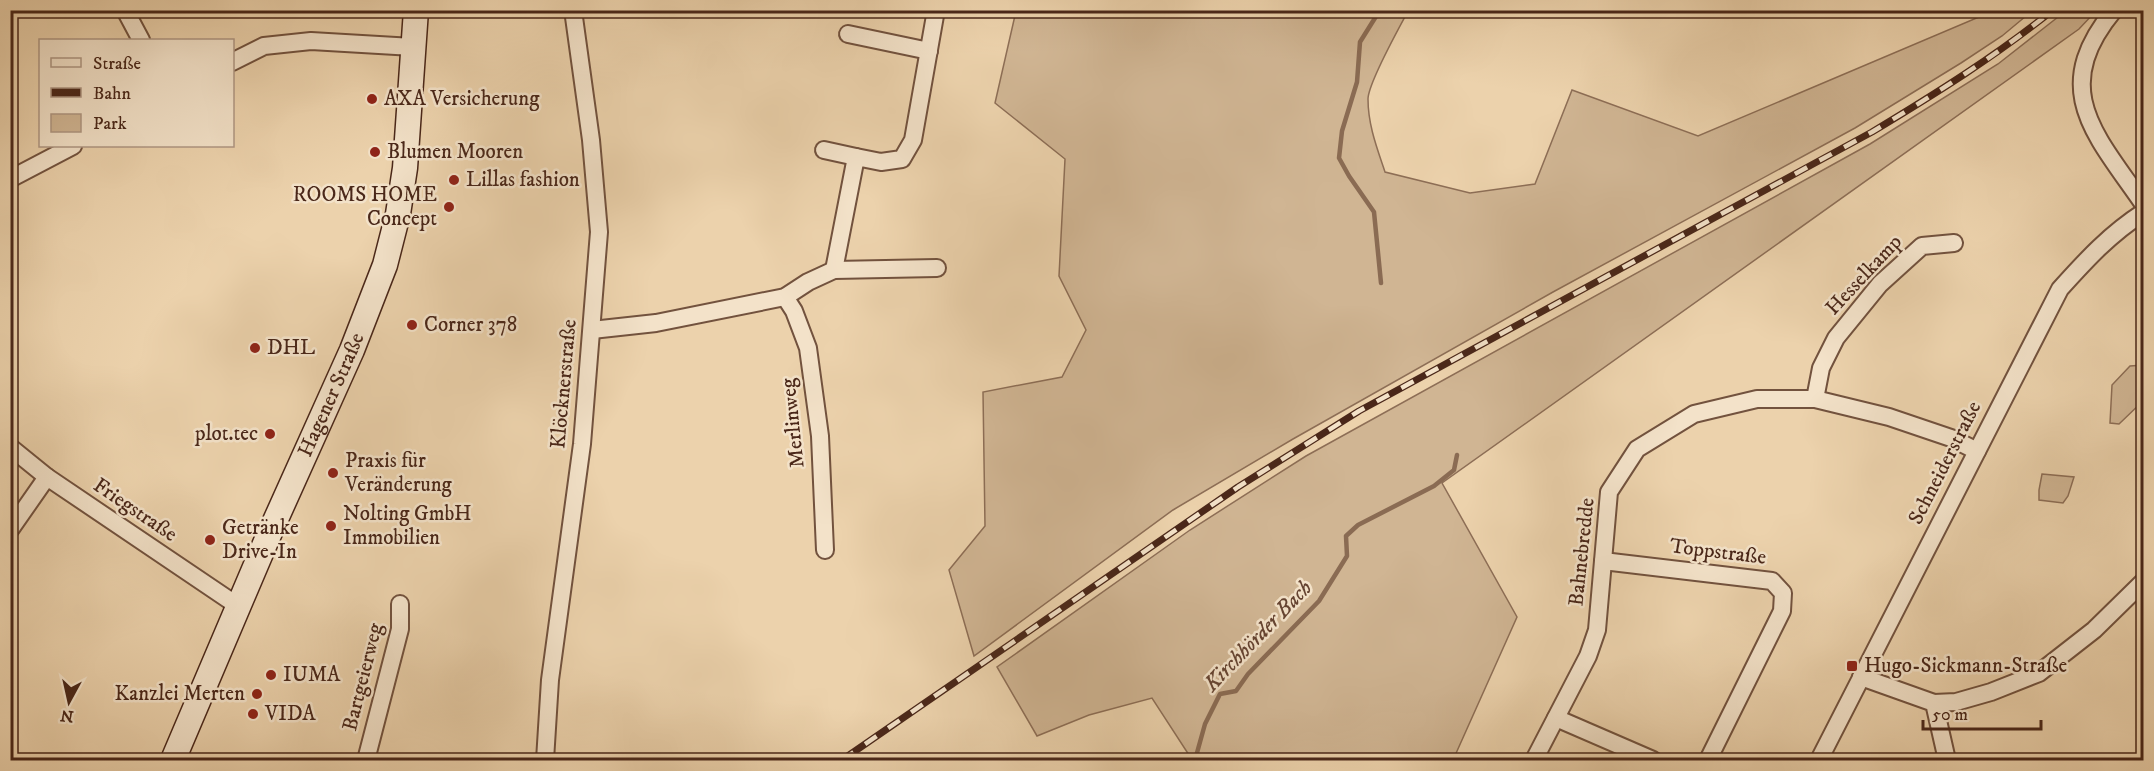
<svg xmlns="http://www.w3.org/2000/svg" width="2154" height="771" viewBox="0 0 2154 771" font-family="'IM FELL DW Pica',serif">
<rect width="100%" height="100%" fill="#ecd2ac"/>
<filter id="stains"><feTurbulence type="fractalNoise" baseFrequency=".00333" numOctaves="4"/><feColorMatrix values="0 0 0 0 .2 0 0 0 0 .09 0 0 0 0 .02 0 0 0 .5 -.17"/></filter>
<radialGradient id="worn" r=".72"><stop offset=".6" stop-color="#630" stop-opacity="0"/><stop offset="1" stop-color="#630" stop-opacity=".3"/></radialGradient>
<g fill="#d0b593" stroke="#8d6e56" stroke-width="1.5">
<path d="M2067,10L2096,11L2079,29L1442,483L1517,617L1453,760H1189V755L1152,698L1089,715L1037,736L997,667L1190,530L1306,456L1870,144L1998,64Z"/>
<path d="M1016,11H1408C1399,28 1368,83 1368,99C1368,125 1377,148 1385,172L1470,193L1535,184L1572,90L1698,136L1993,11H2032L2002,36L1961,63L1855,128L1553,292L1293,439L1173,510L974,656L949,570L985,526L983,392L1062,377L1086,330L1059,276L1065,159L995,103Z"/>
<path d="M2143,365V401L2119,424L2110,423L2112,385L2130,366Z"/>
<path d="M2042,474L2074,477L2068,496L2063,503L2039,500V490Z"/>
</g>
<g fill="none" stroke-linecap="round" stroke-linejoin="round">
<g stroke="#8a6b53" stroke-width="4.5">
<path d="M1380,10L1360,42L1357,82L1342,131L1339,158L1349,176L1374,212L1381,283"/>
<path d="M1195,760L1205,724L1220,694L1236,691L1248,674L1319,601L1347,556L1346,536L1358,525L1434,486L1454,470L1457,455"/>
</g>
<defs>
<g id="minor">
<path d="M125,10L141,40"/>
<path d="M2114,10C2048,90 2096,135 2144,205"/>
<path d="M848,34L929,51"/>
<path d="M232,62L264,46L311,41L413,47"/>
<path d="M824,150L856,157"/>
<path d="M10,179L73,146"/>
<path d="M834,270L856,157L881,162L902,159L913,140L936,10"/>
<path d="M785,297L794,311L808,348L820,436L825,550"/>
<path d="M592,330L656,323L785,297L808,282L834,270L937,268"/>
<path d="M1815,399L1821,368L1836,338L1880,284L1922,246L1954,243"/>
<path d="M10,447L47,477L238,606"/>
<path d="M10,530L47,477"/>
<path d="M1603,561L1772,581L1783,593L1782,611L1708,760"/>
<path d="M1861,677L1934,703L1947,760"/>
<path d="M1934,703L1956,702L1991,692L2039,673L2094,630L2144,581"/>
<path d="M1556,718L1653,760"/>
<path d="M366,760L400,629V604"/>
<path d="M545,760L550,680L582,444L599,232L591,140L573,10"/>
<path d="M1534,760L1588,656L1597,630L1609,492L1637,449L1694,414L1757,399H1815L1889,417L1951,438L1977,451"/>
<path d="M1819,760L2060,289C2087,259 2110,234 2144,212"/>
</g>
<g id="secondary">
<path id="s1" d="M173,760L267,539L352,350L385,265L398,214L405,168L416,10"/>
</g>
</defs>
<use href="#minor" stroke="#72523e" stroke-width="20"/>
<use href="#secondary" stroke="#4a2719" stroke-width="27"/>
<use href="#minor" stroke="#f3e2c9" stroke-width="16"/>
<use href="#secondary" stroke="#f3e2c9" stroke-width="24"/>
<defs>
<path id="rail" d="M842,760L1238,487L1359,411L1872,132C1935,94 1996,56 2053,10"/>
</defs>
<use href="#rail" stroke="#4a2719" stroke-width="7"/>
<use href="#rail" stroke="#f3e2c9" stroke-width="4.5" stroke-dasharray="14" stroke-linecap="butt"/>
</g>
<g fill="#8f2418" stroke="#f3e2c9" stroke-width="2">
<circle cx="372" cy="99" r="6"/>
<circle cx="375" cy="152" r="6"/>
<circle cx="454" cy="180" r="6"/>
<circle cx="449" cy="207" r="6"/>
<circle cx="412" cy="325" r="6"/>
<circle cx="255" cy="348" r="6"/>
<circle cx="270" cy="434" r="6"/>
<circle cx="333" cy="473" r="6"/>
<circle cx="331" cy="526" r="6"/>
<circle cx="210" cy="540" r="6"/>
<rect x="1846" y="660" width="12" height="12" rx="3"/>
<circle cx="271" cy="675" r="6"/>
<circle cx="257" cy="694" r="6"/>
<circle cx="253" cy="714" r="6"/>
</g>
<g text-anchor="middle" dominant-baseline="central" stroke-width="5" stroke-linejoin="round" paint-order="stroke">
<g font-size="21" fill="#4a2719" stroke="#f3e2c9" text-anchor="start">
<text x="384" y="99">AXA Versicherung</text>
<text x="387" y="152">Blumen Mooren</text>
<text x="466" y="180">Lillas fashion</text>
<text x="437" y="195" text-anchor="end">ROOMS HOME<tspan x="437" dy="24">Concept</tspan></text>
<text x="424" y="325">Corner 378</text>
<text x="267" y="348">DHL</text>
<text x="258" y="434" text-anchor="end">plot.tec</text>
<text x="345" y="461">Praxis für<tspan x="345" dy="24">Veränderung</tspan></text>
<text x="343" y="514">Nolting GmbH<tspan x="343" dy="24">Immobilien</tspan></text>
<text x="222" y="528">Getränke<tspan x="222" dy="24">Drive-In</tspan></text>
<text x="1864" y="666">Hugo-Sickmann-Straße</text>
<text x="283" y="675">IUMA</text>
<text x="245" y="694" text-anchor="end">Kanzlei Merten</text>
<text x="265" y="714">VIDA</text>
</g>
<g font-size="21" fill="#4a2719" stroke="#f3e2c9">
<text transform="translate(1864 275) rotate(-47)">Hesselkamp</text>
<text transform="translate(564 384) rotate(-85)">Klöcknerstraße</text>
<text stroke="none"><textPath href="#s1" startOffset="398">Hagener Straße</textPath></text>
<text transform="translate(793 423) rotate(-96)">Merlinweg</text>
<text transform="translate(1945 463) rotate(-63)">Schneiderstraße</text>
<text transform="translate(135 510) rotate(34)">Friegstraße</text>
<text transform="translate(1582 552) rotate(-84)">Bahnebredde</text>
<text transform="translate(1718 552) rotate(7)">Toppstraße</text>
<text transform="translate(363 677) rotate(-76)">Bartgeierweg</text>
</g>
<g font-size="22" font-style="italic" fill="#654331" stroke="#f3e2c9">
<text transform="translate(1258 636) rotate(-46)">Kirchhörder Bach</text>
</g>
</g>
<rect width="2154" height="771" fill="none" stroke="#ecd2ac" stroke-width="36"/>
<rect x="12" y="12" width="2130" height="747" fill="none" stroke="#4a2719" stroke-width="3"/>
<rect x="18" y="18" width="2118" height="735" fill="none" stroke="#4a2719" stroke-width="1.5"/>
<rect x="39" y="39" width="195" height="108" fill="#f3e2c9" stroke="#af9783" stroke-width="1.5"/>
<rect x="51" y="58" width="30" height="9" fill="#f3e2c9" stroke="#af9783" stroke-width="1.5"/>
<text x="93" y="69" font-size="18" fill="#4a2719">Straße</text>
<rect x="51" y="88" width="30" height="9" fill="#4a2719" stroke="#af9783" stroke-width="1.5"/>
<text x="93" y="99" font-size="18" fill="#4a2719">Bahn</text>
<rect x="51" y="114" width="30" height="18" fill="#d0b593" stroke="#af9783" stroke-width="1.5"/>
<text x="93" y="129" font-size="18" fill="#4a2719">Park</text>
<g transform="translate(69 702) rotate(188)" stroke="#f3e2c9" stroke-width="4.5" paint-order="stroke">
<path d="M0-4.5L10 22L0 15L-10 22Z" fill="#4a2719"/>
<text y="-9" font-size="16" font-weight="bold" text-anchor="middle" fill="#4a2719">N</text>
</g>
<path d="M1923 720v9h118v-9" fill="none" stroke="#4a2719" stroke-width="3"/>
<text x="1932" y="720" font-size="18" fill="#4a2719" stroke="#f3e2c9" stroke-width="4.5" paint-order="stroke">50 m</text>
<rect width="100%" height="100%" filter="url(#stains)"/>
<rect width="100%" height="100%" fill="url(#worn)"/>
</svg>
